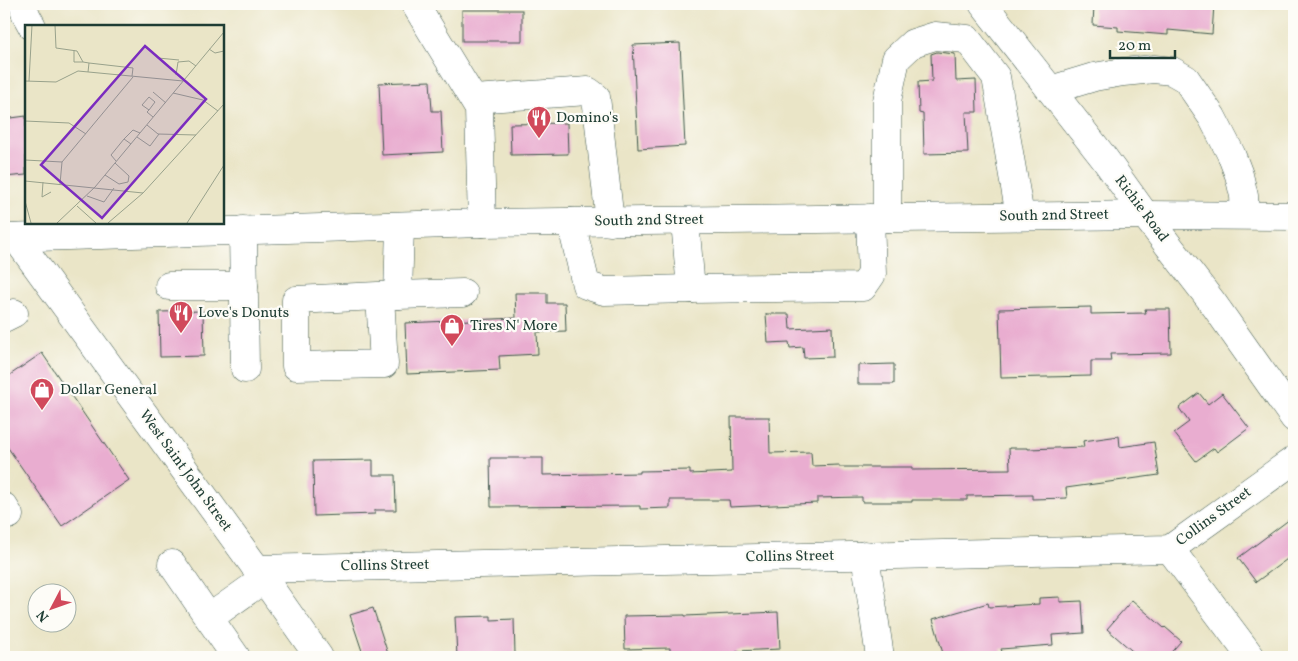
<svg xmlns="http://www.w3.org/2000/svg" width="1298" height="661" viewBox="0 0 1298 661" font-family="Vollkorn,serif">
<rect width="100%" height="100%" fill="#fdfcf7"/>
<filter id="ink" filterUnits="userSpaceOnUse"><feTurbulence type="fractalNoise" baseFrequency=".02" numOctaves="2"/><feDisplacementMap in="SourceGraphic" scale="10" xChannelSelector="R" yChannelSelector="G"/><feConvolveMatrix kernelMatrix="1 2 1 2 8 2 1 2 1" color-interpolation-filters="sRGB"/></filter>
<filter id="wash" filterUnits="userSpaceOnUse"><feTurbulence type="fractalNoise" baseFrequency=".0096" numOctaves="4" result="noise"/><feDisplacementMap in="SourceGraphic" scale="20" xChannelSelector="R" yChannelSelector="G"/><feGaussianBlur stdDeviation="1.12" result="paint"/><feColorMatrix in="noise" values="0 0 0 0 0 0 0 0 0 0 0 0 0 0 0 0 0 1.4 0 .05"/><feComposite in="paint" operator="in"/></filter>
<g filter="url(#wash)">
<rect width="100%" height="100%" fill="#eae5c7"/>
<g id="blocks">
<g fill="#e9add0">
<path d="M1094,4H1214L1212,34L1168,30V35L1118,31V27L1093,25Z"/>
<rect x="462" y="10" width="60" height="31"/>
<path d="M680,43L685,146L638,149L633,45Z"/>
<path d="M937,52L955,54L956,81L976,80L977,112H966L968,153L924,154L923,114L919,113L918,82L932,81L931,54Z"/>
<path d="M430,81L432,111H441L443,152L382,155L379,83Z"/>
<path d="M26,116V175L4,177V119Z"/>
<path d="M567,123L568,154L511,155L510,124Z"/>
<path d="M515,293H547V303H565L566,331L537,332L538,354L499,356L500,370L407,374L405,323L516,318Z"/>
<path d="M1091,307V314L1146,313L1145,309H1170L1171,353L1110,354L1111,361H1091V376L1001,378L999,309Z"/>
<path d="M203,311L204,356L160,357L159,312Z"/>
<path d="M766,314H789L790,329L832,327L833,357L804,358L803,347L790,348L789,342L768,343Z"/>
<path d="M42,353L129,480L62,526L4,442V379Z"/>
<path d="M894,364V384H858V365Z"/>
<path d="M1199,393L1208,404L1222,393L1249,428L1217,452L1214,448L1196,461L1174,433L1189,422L1179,408Z"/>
<path d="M731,417H769L770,453L811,452L812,466L839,465V467H912V470L1010,469L1009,448H1028V449L1084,447L1083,441L1119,436L1120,447L1154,442L1159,475L1066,488L1067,498L1032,499V495L967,496V500H912V502H862V497L817,498V503L730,507L729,500H670V508L640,509V506L491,507L490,458H543V475L640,473V471L690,470V474L732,472Z"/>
<path d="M373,460V475H395L396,510H375V514L314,516L313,461Z"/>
<path d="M1294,516V554L1256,582L1238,558Z"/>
<path d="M1060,597V602L1082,601L1084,633L1052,635L1053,645L1001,649L1004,657H944L933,619L988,603L989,607L1039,604V598Z"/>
<path d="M1132,600L1164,628L1165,627L1181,641L1167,657H1139L1107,629Z"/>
<path d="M373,608L389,657H364L350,615Z"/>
<path d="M778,612L780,649L737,651V657H670V648L625,649L624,616L685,615V616Z"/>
<path d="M491,616V620L514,619L515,654L457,656L455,617Z"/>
</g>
</g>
</g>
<g filter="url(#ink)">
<use href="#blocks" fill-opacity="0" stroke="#3d564a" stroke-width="1"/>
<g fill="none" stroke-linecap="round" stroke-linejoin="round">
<defs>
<g id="minor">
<path d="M23,4L26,15L32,26"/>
<path d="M415,4L479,109L482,223"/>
<path d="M983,4L1104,158L1145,215L1213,303L1294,418"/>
<path d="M1051,90L1094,77L1123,72L1154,69L1172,71L1186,79L1212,117L1231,154L1239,175L1244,196L1245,215"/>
<path d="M474,99L588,91L596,97L610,222"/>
<path d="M887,218V101L896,59L913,43L935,36L967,39L996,77L1020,216"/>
<path d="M685,221L691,289L863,287L872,274L870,218"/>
<path d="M571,222L586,285L604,291L691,289"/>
<path d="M243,230L245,369"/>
<path d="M16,238L264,579L319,657"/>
<path d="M169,286H244"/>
<path d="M398,295L463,293"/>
<path d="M380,296L384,364L296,366V300L398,295L400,226"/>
<path d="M4,318L14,313"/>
<path d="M4,507L9,515"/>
<path d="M1170,549L1251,657"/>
<path d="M865,555L880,657"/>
<path d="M172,564L209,618"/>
<path d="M256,569L1170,549L1294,460"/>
<path d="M236,657L209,618L264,579"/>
</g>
<path id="major" d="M4,238L482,223L1145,215L1294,216"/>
</defs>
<use href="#minor" stroke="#3d564a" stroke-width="29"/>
<use href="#major" stroke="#3d564a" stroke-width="29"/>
<use href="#minor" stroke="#fff" stroke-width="28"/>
<use href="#major" stroke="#fff" stroke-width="28"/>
</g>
</g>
<defs>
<symbol id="restaurant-pin" viewBox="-11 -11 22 30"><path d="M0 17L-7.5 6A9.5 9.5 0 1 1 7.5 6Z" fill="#d1495b" stroke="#fdfcf7"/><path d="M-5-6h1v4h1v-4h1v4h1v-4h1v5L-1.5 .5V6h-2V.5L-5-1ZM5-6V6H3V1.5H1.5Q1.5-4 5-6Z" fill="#fff"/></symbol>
<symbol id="shop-pin" viewBox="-11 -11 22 30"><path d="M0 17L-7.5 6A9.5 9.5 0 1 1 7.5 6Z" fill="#d1495b" stroke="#fdfcf7"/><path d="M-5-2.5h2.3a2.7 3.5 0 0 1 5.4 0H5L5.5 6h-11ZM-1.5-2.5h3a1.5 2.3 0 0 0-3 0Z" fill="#fff"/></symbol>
</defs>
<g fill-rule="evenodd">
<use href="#restaurant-pin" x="525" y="104" width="28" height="38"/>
<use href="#restaurant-pin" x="167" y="299" width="28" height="38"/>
<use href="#shop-pin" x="438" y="312" width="28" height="38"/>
<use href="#shop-pin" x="28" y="376" width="28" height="38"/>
</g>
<g text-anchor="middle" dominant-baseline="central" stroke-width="4.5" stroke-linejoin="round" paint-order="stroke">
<g font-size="15" fill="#1f3d34" stroke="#fdfcf7" text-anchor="start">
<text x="556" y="118">Domino's</text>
<text x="198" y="313">Love's Donuts</text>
<text x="470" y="326">Tires N' More</text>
<text x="60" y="390">Dollar General</text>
</g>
<g font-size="15" fill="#1f3d34" stroke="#fdfcf7">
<text transform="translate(1141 209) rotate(53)">Richie Road</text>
<text transform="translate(1054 216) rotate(-1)">South 2nd Street</text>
<text transform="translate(649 221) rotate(-1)">South 2nd Street</text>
<text transform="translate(185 471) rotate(54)">West Saint John Street</text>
<text transform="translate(1214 517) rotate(-36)">Collins Street</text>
<text transform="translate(790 557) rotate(-1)">Collins Street</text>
<text transform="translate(385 566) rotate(-1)">Collins Street</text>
</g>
</g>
<g transform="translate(25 25)">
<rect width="199" height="199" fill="#eae5c7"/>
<path fill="none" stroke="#99a28c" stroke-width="1" d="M30,0L31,23L52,26L58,37L64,38M184,24L190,28L199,26M49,25V37H58M133,33L154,35M63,47L64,38L108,43L107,51M151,50L153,37L164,36L171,41M0,56L31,57L53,46L158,56M4,56L7,0M128,67L141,78M148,68L178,75L193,86M124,85L117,80L124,72L130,77L124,85L122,87L128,92M0,96L44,98L61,109M122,100L133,109L171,110M112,112L125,121L134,109M99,114L108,105L115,108M0,135L37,137M91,136L86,130L99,114L106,119M80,150L94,159L103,157L104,151L90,138M0,156L118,168M18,157L17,172L26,167M35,159L37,137L108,52M62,171L79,177L89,163M0,176L6,198M52,181L71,198M32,198L70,162L199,7M83,198L118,168L199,79M162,198L199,140"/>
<path fill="#7b2cbf" fill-opacity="0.15" stroke="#7b2cbf" stroke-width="2.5" d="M120,21L181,74L77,193L16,140Z"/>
<rect width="199" height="199" fill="none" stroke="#1f3d34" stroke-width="2.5"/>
</g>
<rect width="1298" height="661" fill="none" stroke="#fdfcf7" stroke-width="20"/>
<g transform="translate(52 608) rotate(229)"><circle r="24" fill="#fdfcf7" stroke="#a4b0a9"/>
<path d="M0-4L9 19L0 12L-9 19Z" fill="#d1495b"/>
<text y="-8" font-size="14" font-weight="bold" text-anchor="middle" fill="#1f3d34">N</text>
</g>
<path d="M1110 50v8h65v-8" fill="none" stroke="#1f3d34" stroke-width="2.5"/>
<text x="1118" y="50" font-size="15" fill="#1f3d34" stroke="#fdfcf7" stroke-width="4" paint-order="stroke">20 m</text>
</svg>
